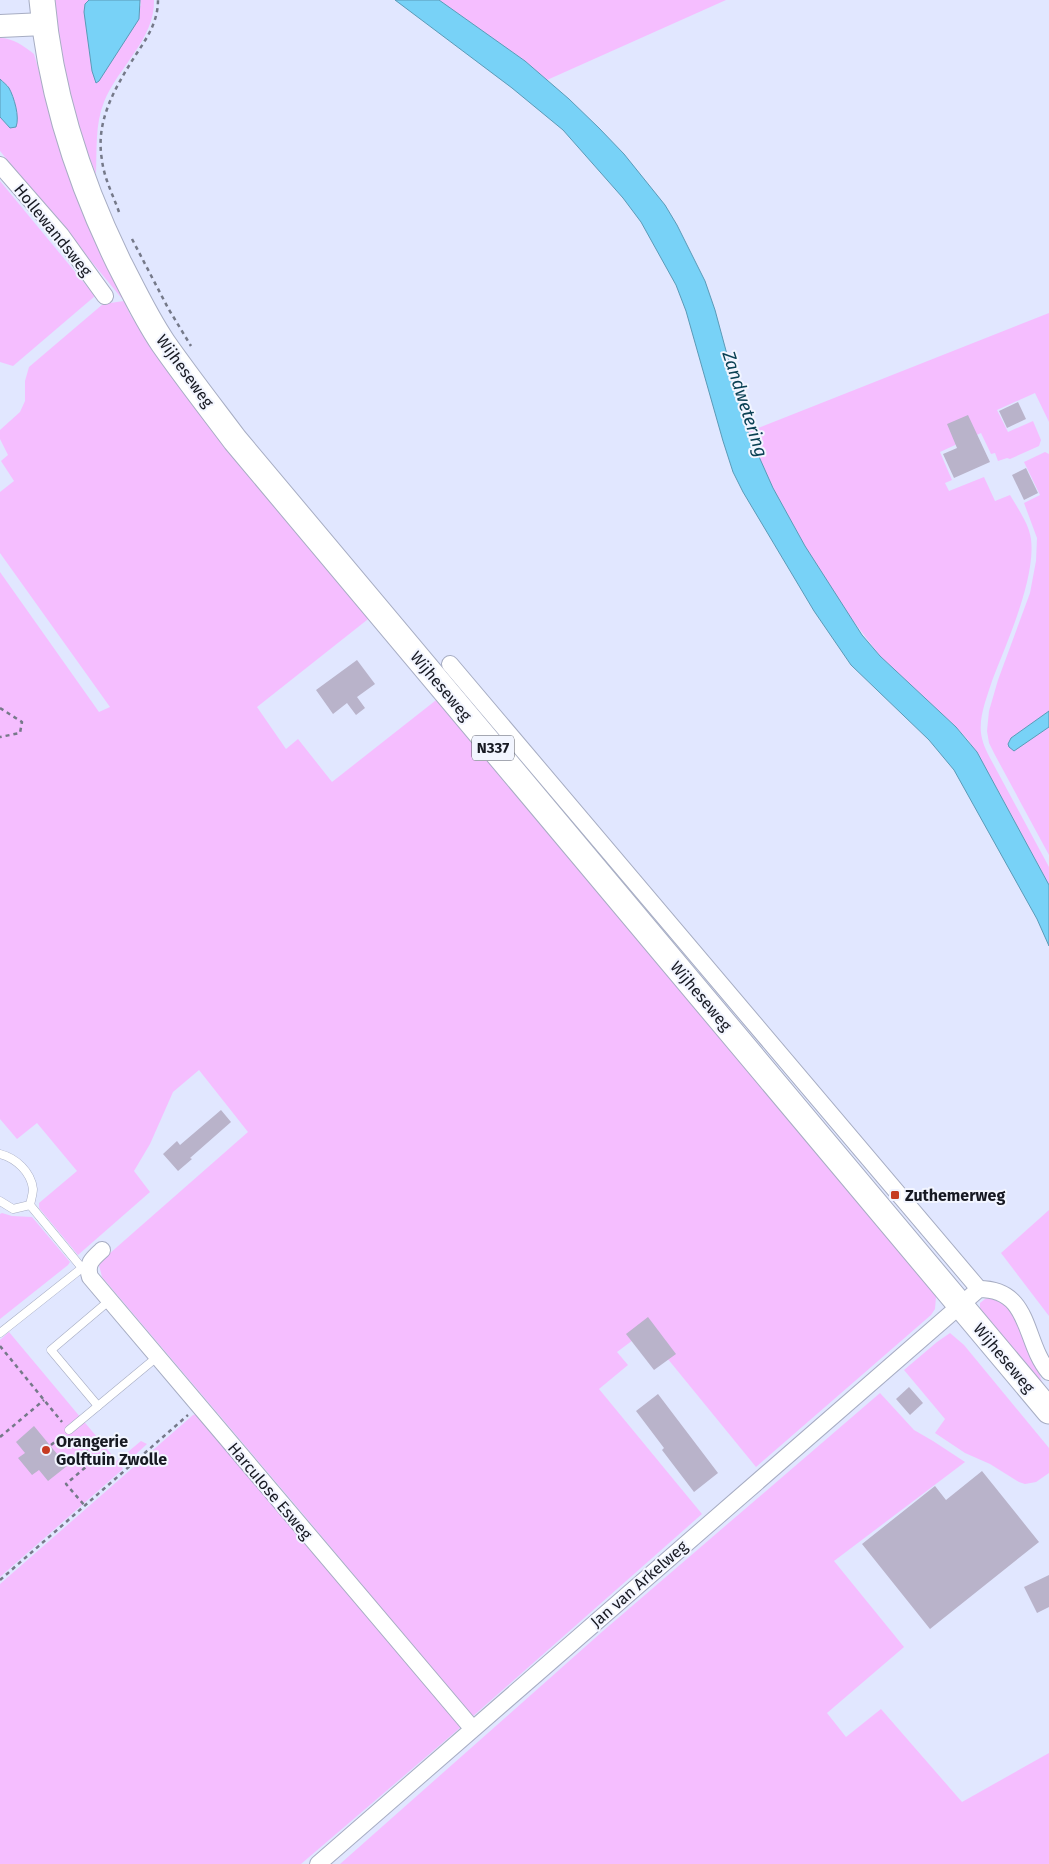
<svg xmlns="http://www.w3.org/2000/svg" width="1049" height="1864" viewBox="0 0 1049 1864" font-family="'Fira Sans',sans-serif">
<rect width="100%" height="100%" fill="#e1e7ff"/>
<g fill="#f5beff">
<path d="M54,0H89L85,4L84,12L92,71L141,5L140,0H154C155,39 118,67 104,102C95,124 97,150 96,174C73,118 60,60 54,0Z"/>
<path d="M439,0H726L547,80L525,61Z"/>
<path d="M0,38C13,38 24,46 34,54L71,184L95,242L131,316L182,389L372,616L257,707L286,749L298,739L332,782L440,697L886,1232L936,1297L935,1309L931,1315L756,1467L645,1331L617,1352L628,1365L599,1389L702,1514L472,1717L303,1514L102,1277L99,1265L101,1261L248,1132L199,1070L173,1092L150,1144L134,1171L150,1192L78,1255L39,1208V1203L77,1171L37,1123L17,1139L0,1119V572L99,712L110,707L0,553V492L14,481L1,461L8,455L0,439V430L20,412L25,401V381L29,367L103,304L124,301L0,151V117L10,128L9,87L0,79Z"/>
<path d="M0,181L95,296L13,366L0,362Z"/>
<path d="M1049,313V422L1035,393L997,410L1008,432L1033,421L1041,440L1039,446L1010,459L1007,458L998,461L995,453L991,454L981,433L940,452L952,480L945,483L949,491L984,477L995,501L1010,495C1018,509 1029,524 1031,539C1036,579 1006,644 992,681C987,697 979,716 981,733C982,742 986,750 990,758L1049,867V885L999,792L969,741L956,727L880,656L848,614L805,546L773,488L748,432Z"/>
<path d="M1045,452L1049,454V711L1011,738L1014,751L1049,727V855L995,755L989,743L987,731L989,711L998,680L1030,593L1036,561L1037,538L1024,503L1040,495L1024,462Z"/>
<path d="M1049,1210V1316L1001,1253Z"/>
<path d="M2,1213L12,1216L32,1217L70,1262L68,1265L0,1319V1214Z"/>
<path d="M993,1297H1003L1032,1346L1042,1383L980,1312V1303L985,1299Z"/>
<path d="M9,1332L117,1461L141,1441L147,1444L122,1467L123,1469L0,1577V1340Z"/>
<path d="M950,1333L964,1345L1049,1448V1473L1036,1482L1025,1484L1019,1482L990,1464L965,1453L935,1433L945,1419L904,1370L937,1342Z"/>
<path d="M880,1393L914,1430L933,1441L965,1462L834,1561L904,1647L827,1713L846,1737L881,1709L962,1802L1049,1753V1864H340L603,1631Z"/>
<path d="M200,1413L461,1727L301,1864H0V1584L193,1415Z"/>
</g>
<g fill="#78d2f7" stroke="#5b9ab7">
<path d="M89,0H140L139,19L99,81L96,83L92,71L84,12L85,4Z"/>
<path d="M395,0H439L525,61L569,99L599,128L624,154L665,205L677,225L705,281L715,310L748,432L773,488L805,546L862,635L880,656L956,727L977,752L1049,885V946L1037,919L954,770L929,740L851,665L814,611L743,492L733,472L723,441L686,311L676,285L641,222L623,198L563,130L512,88Z"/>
<path d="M0,79C3,82 7,85 9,88C14,97 20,117 16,127L10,128L0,117Z"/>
<path d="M1049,711V727L1014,751L1009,747L1008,744L1011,738Z"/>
</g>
<g fill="#b9b3ca">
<path d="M1018,402L1026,419L1007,428L999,411Z"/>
<path d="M968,415L990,462L954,478L943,454L957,448L947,424Z"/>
<path d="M1026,468L1038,493L1024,500L1012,475Z"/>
<path d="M357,660L375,684L357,697L365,708L356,715L347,703L333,714L316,690Z"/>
<path d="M221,1110L231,1122L190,1158L192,1159L178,1171L163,1154L177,1141L180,1145Z"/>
<path d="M648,1317L676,1354L654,1370L626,1334Z"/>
<path d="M909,1387L923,1403L910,1415L896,1399Z"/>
<path d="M658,1394L718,1473L694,1492L662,1450L664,1448L636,1411Z"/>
<path d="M34,1426L67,1466L48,1481L39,1470L32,1475L18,1458L25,1453L16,1442Z"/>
<path d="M982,1471L1039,1542L930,1629L862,1544L935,1486L946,1500Z"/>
<path d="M1049,1575V1607L1037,1613L1024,1587Z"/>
</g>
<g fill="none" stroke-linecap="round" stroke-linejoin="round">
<defs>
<g id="lane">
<path d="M0,1154C16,1158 31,1172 33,1189C33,1193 31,1200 30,1205"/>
<path d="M0,1201L13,1209L30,1205"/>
<path d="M30,1205L82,1268L86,1269"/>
<path d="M0,1333L82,1268"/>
<path d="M98,1406L51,1350L110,1300"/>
<path d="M69,1430L157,1357"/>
</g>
<g id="street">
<path d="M0,165L61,235L105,296"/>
<path d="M450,664L979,1289"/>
<path d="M102,1250C92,1259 86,1264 90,1277L472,1728"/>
<path d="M318,1864L979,1289C1032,1289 1023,1342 1049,1372"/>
</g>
<path id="secondary" d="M0,26L44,24"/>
<path id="primary" d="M42,0C50,92 79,181 119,263C133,290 146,318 163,343C186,376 211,408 235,440L1049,1411"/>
</defs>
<use href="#lane" stroke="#a7adc3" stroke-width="9"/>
<use href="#street" stroke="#a7adc3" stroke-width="18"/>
<use href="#secondary" stroke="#a7adc3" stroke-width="24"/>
<use href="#primary" stroke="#a7adc3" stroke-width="27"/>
<g stroke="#757989" stroke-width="2.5" stroke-dasharray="4 4" stroke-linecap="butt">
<path d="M119,212C113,195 104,178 102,160C95,121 115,88 135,56C147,38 158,22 158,0"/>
<path d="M132,239L168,308L191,346"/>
<path d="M0,708L22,722L20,733L0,737"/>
<path d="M0,1346L62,1422"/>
<path d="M0,1437L44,1400"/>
<path d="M76,1438L94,1460L66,1484L85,1506"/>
<path d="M51,1445L60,1438"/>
<path d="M0,1580L188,1415"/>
</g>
<use href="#lane" stroke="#fff" stroke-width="8"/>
<use href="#street" stroke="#fff" stroke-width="16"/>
<use href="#secondary" stroke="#fff" stroke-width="22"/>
<use href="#primary" stroke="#fff" stroke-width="25"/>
</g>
<g fill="#c63b22" stroke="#f2f5ff" stroke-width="2">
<rect x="890" y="1190" width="10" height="10" rx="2.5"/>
<circle cx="46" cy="1450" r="5"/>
</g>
<g text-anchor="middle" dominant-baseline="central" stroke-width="4" stroke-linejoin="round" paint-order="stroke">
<rect fill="#f2f5ff" stroke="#595b64" stroke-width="1" x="472" y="735.5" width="42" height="25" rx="4"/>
<g font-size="15" font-weight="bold" fill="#171922">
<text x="493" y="748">N337</text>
</g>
<g font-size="16" fill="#171922" stroke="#f2f5ff">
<text transform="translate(53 230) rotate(51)">Hollewandsweg</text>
<text transform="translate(185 371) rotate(54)">Wijheseweg</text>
<text transform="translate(441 686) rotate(50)">Wijheseweg</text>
<text transform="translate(701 996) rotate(50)">Wijheseweg</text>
<text transform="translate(1004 1358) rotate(50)">Wijheseweg</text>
<text transform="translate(270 1491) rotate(50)">Harculose Esweg</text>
<text transform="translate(639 1584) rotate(-41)">Jan van Arkelweg</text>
</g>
<g font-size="16" font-weight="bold" fill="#171922" stroke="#f2f5ff" text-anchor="start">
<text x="905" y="1195">Zuthemerweg</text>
<text x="56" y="1441">Orangerie<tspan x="56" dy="18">Golftuin Zwolle</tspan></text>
</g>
<g font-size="18" font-style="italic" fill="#0a4154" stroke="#f2f5ff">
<text transform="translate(745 404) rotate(72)">Zandwetering</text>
</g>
</g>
</svg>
